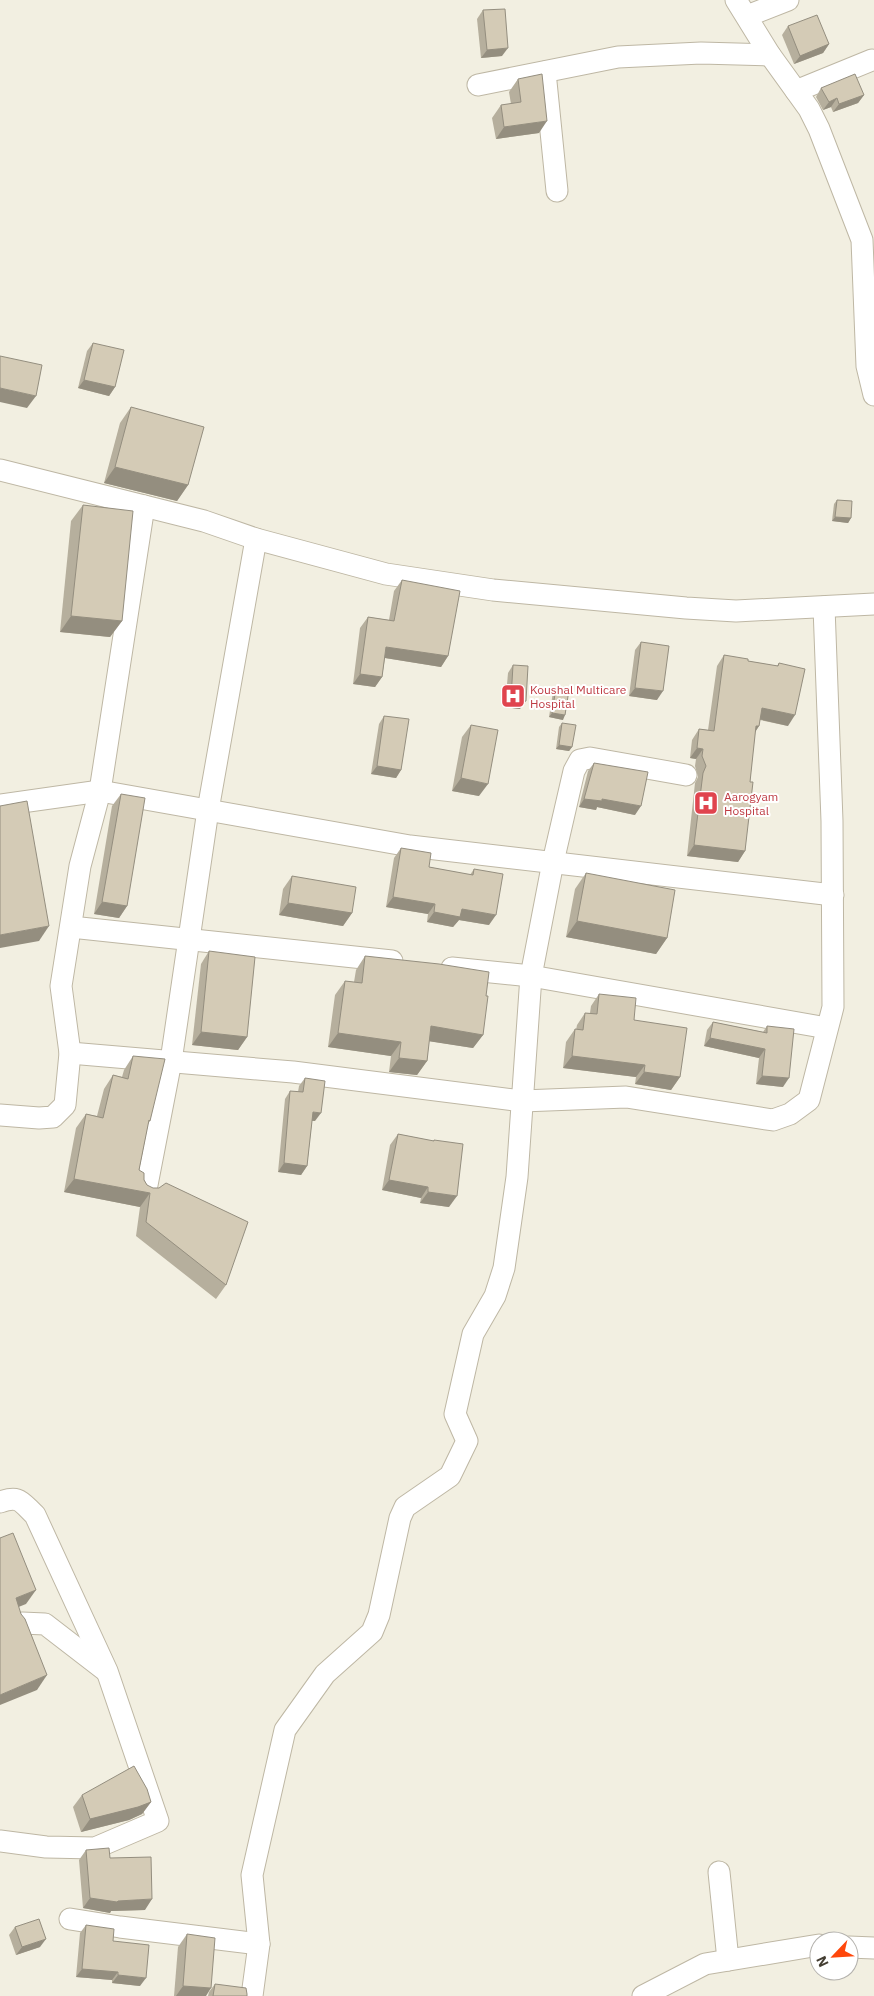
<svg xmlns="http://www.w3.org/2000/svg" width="874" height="1996" viewBox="0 0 874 1996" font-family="'IBM Plex Sans',sans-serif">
<rect width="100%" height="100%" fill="#f2efe1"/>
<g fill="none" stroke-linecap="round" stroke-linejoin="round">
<defs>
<g id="street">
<path d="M736,0L770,55L809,109L819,129L862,240L867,366L874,395"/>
<path d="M747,16L788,0"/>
<path d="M545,72L557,191"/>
<path d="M478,85L618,57L701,53L770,55"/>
<path d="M796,91L872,60"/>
<path d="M0,470L204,521L256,539L386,574L493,590L686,608L736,611L874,604"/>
<path d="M0,805L100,791L410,846L833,895"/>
<path d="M71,927L392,961"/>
<path d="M452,968L531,976L827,1028"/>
<path d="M70,1053L293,1072L522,1101L626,1097L773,1120L790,1114L809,1100L833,1007L832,821L824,607"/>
<path d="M0,1115L39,1118L53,1117L65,1105L70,1053L61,986L80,866L100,791L144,506"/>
<path d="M146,1190L171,1061L208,810L256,539"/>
<path d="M0,1502C20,1495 21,1502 35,1515L107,1671L158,1821L95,1848L46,1847L0,1841"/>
<path d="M22,1623L45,1624L106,1671"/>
<path d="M719,1872L728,1960"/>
<path d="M70,1919L120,1927L259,1944"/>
<path d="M849,1947L874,1948"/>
<path d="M252,1996L259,1944L252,1875L285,1730L325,1674L372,1632L379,1615L400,1518L405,1507L450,1476L467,1441L455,1414L473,1334L495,1296L504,1268L517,1177L531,976L553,862L574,771L580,760L590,758L686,775"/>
<path d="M643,1996L705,1964L819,1945"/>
</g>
</defs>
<use href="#street" stroke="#beb7a4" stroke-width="23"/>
<use href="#street" stroke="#fff" stroke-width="21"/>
</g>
<g fill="#b6af9d">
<path d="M483,10L502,56L481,58L477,19Z"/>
<path d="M788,26L829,44L823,53L794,64L782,35Z"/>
<path d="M518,79L539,133L496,139L492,118L501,105L511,104L509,92Z"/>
<path d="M821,88L864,95L858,103L833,112L831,107L823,110L816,97Z"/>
<path d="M93,343L115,387L109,396L78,388L87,351Z"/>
<path d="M131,407L188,485L177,501L104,483L120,423Z"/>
<path d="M837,500L851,518L848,523L832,521L834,504Z"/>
<path d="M83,505L122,621L110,637L60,632L71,521Z"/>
<path d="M402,580L448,656L441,667L385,658L382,677L375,687L353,684L360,628L368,617L389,620L394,591Z"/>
<path d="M641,642L657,700L629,696L635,650Z"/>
<path d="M724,655L748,661L777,666L779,663L788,726L760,720L759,726L755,732L750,782L745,851L738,862L687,856L695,783L698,777L695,766L696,759L690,758L692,740L699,729L708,730L717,666Z"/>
<path d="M513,665L520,709L505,707L508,673Z"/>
<path d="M556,688L563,720L549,717L553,692Z"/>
<path d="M384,716L401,770L396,778L371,774L379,724Z"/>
<path d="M562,723L572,747L569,751L556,749L559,727Z"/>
<path d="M471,725L479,796L452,791L462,737Z"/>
<path d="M594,763L635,815L597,807L596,810L579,807L588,771Z"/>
<path d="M121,794L127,906L119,918L94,914L112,806Z"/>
<path d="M401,848L429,867L470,875L474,869L489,925L459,920L453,927L427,922L428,914L386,907L394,858Z"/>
<path d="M586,873L667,938L656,954L566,937L575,889Z"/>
<path d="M292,876L352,913L343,926L279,915L283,889Z"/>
<path d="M209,951L247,1037L238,1050L192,1045L201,964Z"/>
<path d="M365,956L486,996L483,1035L473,1048L429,1041L427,1061L417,1075L389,1072L391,1056L328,1047L335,995L345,981L354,982L356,970Z"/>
<path d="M599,994L634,1020L680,1077L671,1090L635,1084L636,1077L563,1068L566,1042L575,1029L576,1030L577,1025L585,1013H590L591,1006Z"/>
<path d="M713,1022L763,1032L767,1026L783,1087L756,1084L759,1058L704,1046L707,1030Z"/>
<path d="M133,1056L150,1121L148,1124L139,1170L147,1185L226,1285L216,1299L136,1236L140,1207L64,1192L76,1128L86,1114L97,1116L104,1089L113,1075L122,1077L124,1070Z"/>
<path d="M305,1078L315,1121H312L307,1166L301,1175L278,1172L285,1099L290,1091L298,1092L299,1086Z"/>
<path d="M398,1134L433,1141L434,1140L449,1207L420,1203L421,1198L382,1190L390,1145Z"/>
<path d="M82,1795L151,1802L142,1814L129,1820L81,1832L73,1807Z"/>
<path d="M86,1850L110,1858L145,1910L111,1911L110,1913L83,1908L79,1860Z"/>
<path d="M86,1925L140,1986L112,1983V1980L76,1977L80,1933Z"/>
<path d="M15,1927L40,1947L16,1955L9,1935Z"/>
<path d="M187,1934L206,1996H174L178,1947Z"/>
<path d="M215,1984L247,1996H208L209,1992Z"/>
</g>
<g fill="#948e7f">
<path d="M829,44L823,53L794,64L800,56Z"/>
<path d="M508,48L502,56L481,58L487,50Z"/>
<path d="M864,95L858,103L833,112L839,104Z"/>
<path d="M837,98L831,107L823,110L829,102Z"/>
<path d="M547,121L539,133L496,139L504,127Z"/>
<path d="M84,380L115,387L109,396L78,388Z"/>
<path d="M0,388L36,396L27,408L0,402Z"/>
<path d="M115,467L188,485L177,501L104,483Z"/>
<path d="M835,517L851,518L848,523L832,521Z"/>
<path d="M71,616L122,621L110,637L60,632Z"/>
<path d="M386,647L448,656L441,667L379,657Z"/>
<path d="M360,674L382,677L375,687L353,684Z"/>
<path d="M635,688L663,691L657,700L629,696Z"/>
<path d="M511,699L526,701L520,709L505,707Z"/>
<path d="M762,708L795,715L788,726L754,718Z"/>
<path d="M552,713L565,715L563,720L549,717Z"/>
<path d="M756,726H759L752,737Z"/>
<path d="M559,745L572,747L569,751L556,749Z"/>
<path d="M697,748L703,749L696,759L690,758Z"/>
<path d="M377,766L401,770L396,778L371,774Z"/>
<path d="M461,778L488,784L479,796L452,791Z"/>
<path d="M584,799H602L641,806L635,815L597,807L596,810L579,807Z"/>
<path d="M694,845L745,851L738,862L687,856Z"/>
<path d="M393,897L435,904L428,914L386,907Z"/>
<path d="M102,902L127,906L119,918L94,914Z"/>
<path d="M288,903L352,913L343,926L279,915Z"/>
<path d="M462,909L496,915L489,925L459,920L453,927L427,922L434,912Z"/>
<path d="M577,921L667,938L656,954L566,937Z"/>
<path d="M49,926L39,941L0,948V935Z"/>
<path d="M431,1026L483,1035L473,1048L421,1040Z"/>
<path d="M201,1032L247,1037L238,1050L192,1045Z"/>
<path d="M338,1033L401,1042L391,1056L328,1047Z"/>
<path d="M710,1038L765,1049L759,1058L704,1046Z"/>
<path d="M572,1056L645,1065L636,1077L563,1068Z"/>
<path d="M399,1058L427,1061L417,1075L389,1072Z"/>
<path d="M644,1072L680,1077L671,1090L635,1084Z"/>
<path d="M762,1076L789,1078L783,1087L756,1084Z"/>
<path d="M313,1112L321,1113L315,1121L307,1120Z"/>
<path d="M284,1163L307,1166L301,1175L278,1172Z"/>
<path d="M74,1179L150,1193L140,1207L64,1192Z"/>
<path d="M389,1180L428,1187L421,1198L382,1190Z"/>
<path d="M428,1192L457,1196L449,1207L420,1203Z"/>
<path d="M36,1590L26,1604L6,1612L16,1598Z"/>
<path d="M47,1675L37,1690L0,1705V1695Z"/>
<path d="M151,1802L142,1814L129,1820L81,1832L90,1819Z"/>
<path d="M90,1898L118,1901L152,1899L145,1910L111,1911L110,1913L83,1908Z"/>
<path d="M46,1939L40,1947L16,1955L22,1947Z"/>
<path d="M82,1969L118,1972L112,1980L76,1977Z"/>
<path d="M118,1975L146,1978L140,1986L112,1983Z"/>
<path d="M183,1986L211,1988L206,1996H176Z"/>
</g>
<g fill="#d4cbb6" stroke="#948e7f">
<path d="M505,9L508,48L487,50L483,10Z"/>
<path d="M817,15L829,44L800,56L788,26Z"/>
<path d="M542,74L547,121L504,127L501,105L521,102L518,79Z"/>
<path d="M855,74L864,95L839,104L837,98L829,102L821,88Z"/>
<path d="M93,343L124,350L115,387L84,380Z"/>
<path d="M0,356L42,365L36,396L0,388Z"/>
<path d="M131,407L204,427L188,485L115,467Z"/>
<path d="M837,500L852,501L851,518L835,517Z"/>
<path d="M83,505L133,511L122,621L71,616Z"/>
<path d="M402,580L460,591L448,656L386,647L382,677L360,674L368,617L394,621Z"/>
<path d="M641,642L669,646L663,691L635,688Z"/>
<path d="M724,655L748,659V661L778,666L779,663L805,669L795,715L762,708L759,726H756L750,782H753L745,851L694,845L703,773L706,766L702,756L703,749L697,748L699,729L714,731Z"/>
<path d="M513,665L528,666L526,701L511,699Z"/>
<path d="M556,688L569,690L565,715L552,713Z"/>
<path d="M384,716L409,719L401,770L377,766Z"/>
<path d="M562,723L576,725L572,747L559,745Z"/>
<path d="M471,725L498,730L488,784L461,778Z"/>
<path d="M594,763L648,772L641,806L602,799V801L584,799Z"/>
<path d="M121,794L145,798L127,906L102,902Z"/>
<path d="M27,801L49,926L0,935V806Z"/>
<path d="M401,848L431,853L429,867L473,875L474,869L503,874L496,915L462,909L460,917L434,912L435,904L393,897Z"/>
<path d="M586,873L675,890L667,938L577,921Z"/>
<path d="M292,876L356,887L352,913L288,903Z"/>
<path d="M209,951L255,957L247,1037L201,1032Z"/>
<path d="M365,956L439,964L489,972L486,996H488L483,1035L431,1026L427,1061L399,1058L401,1042L338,1033L345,981L362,983Z"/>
<path d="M599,994L636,998L634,1020L687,1028L680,1077L644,1072L645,1065L572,1056L575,1029L583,1030L585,1013L597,1014Z"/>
<path d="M713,1022L767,1033V1026L794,1029L789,1078L762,1076L765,1049L710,1038Z"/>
<path d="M133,1056L165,1059L150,1121L149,1120L139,1170L144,1173V1180L147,1185L153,1188H159L166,1183L248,1222L226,1285L146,1222L150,1193L74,1179L86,1114L103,1118L113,1075L128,1079Z"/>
<path d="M305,1078L325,1081L321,1113L313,1112L307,1166L284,1163L290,1091L303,1092Z"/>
<path d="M398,1134L434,1141V1140L463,1144L457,1196L428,1192V1187L389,1180Z"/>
<path d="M13,1533L36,1590L16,1598L21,1614L25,1619L47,1675L0,1695V1538Z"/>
<path d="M134,1766L147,1789L151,1802L138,1807L90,1819L82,1795Z"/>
<path d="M109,1848L110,1858L151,1857L152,1899L118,1901L117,1902L90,1898L86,1850Z"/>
<path d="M39,1919L46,1939L22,1947L15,1927Z"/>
<path d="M86,1925L114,1929L113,1941L149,1945L146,1978L118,1975V1972L82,1969Z"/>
<path d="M187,1934L215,1938L211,1988L183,1986Z"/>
<path d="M215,1984L246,1988L247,1994V1996H213Z"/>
</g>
<defs>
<symbol id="hospital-square" viewBox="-11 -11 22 22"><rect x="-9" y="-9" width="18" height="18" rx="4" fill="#e0444e" stroke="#fff"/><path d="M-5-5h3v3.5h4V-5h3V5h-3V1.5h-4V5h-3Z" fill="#fff"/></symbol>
</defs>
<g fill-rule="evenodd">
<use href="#hospital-square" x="499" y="682" width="28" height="28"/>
<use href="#hospital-square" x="692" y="789" width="28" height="28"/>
</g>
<g text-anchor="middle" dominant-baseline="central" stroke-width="4" stroke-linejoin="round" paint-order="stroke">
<g font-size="12" fill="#be3a42" stroke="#fff" text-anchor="start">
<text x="530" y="689">Koushal Multicare<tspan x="530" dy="14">Hospital</tspan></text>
<text x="724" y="796">Aarogyam<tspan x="724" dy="14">Hospital</tspan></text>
</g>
</g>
<g transform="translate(834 1956) rotate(245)"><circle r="24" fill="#ffffff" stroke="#b4b2ad"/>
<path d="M0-4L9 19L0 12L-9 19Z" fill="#ff470b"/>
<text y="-8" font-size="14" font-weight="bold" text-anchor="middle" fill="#443e32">N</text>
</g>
</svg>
